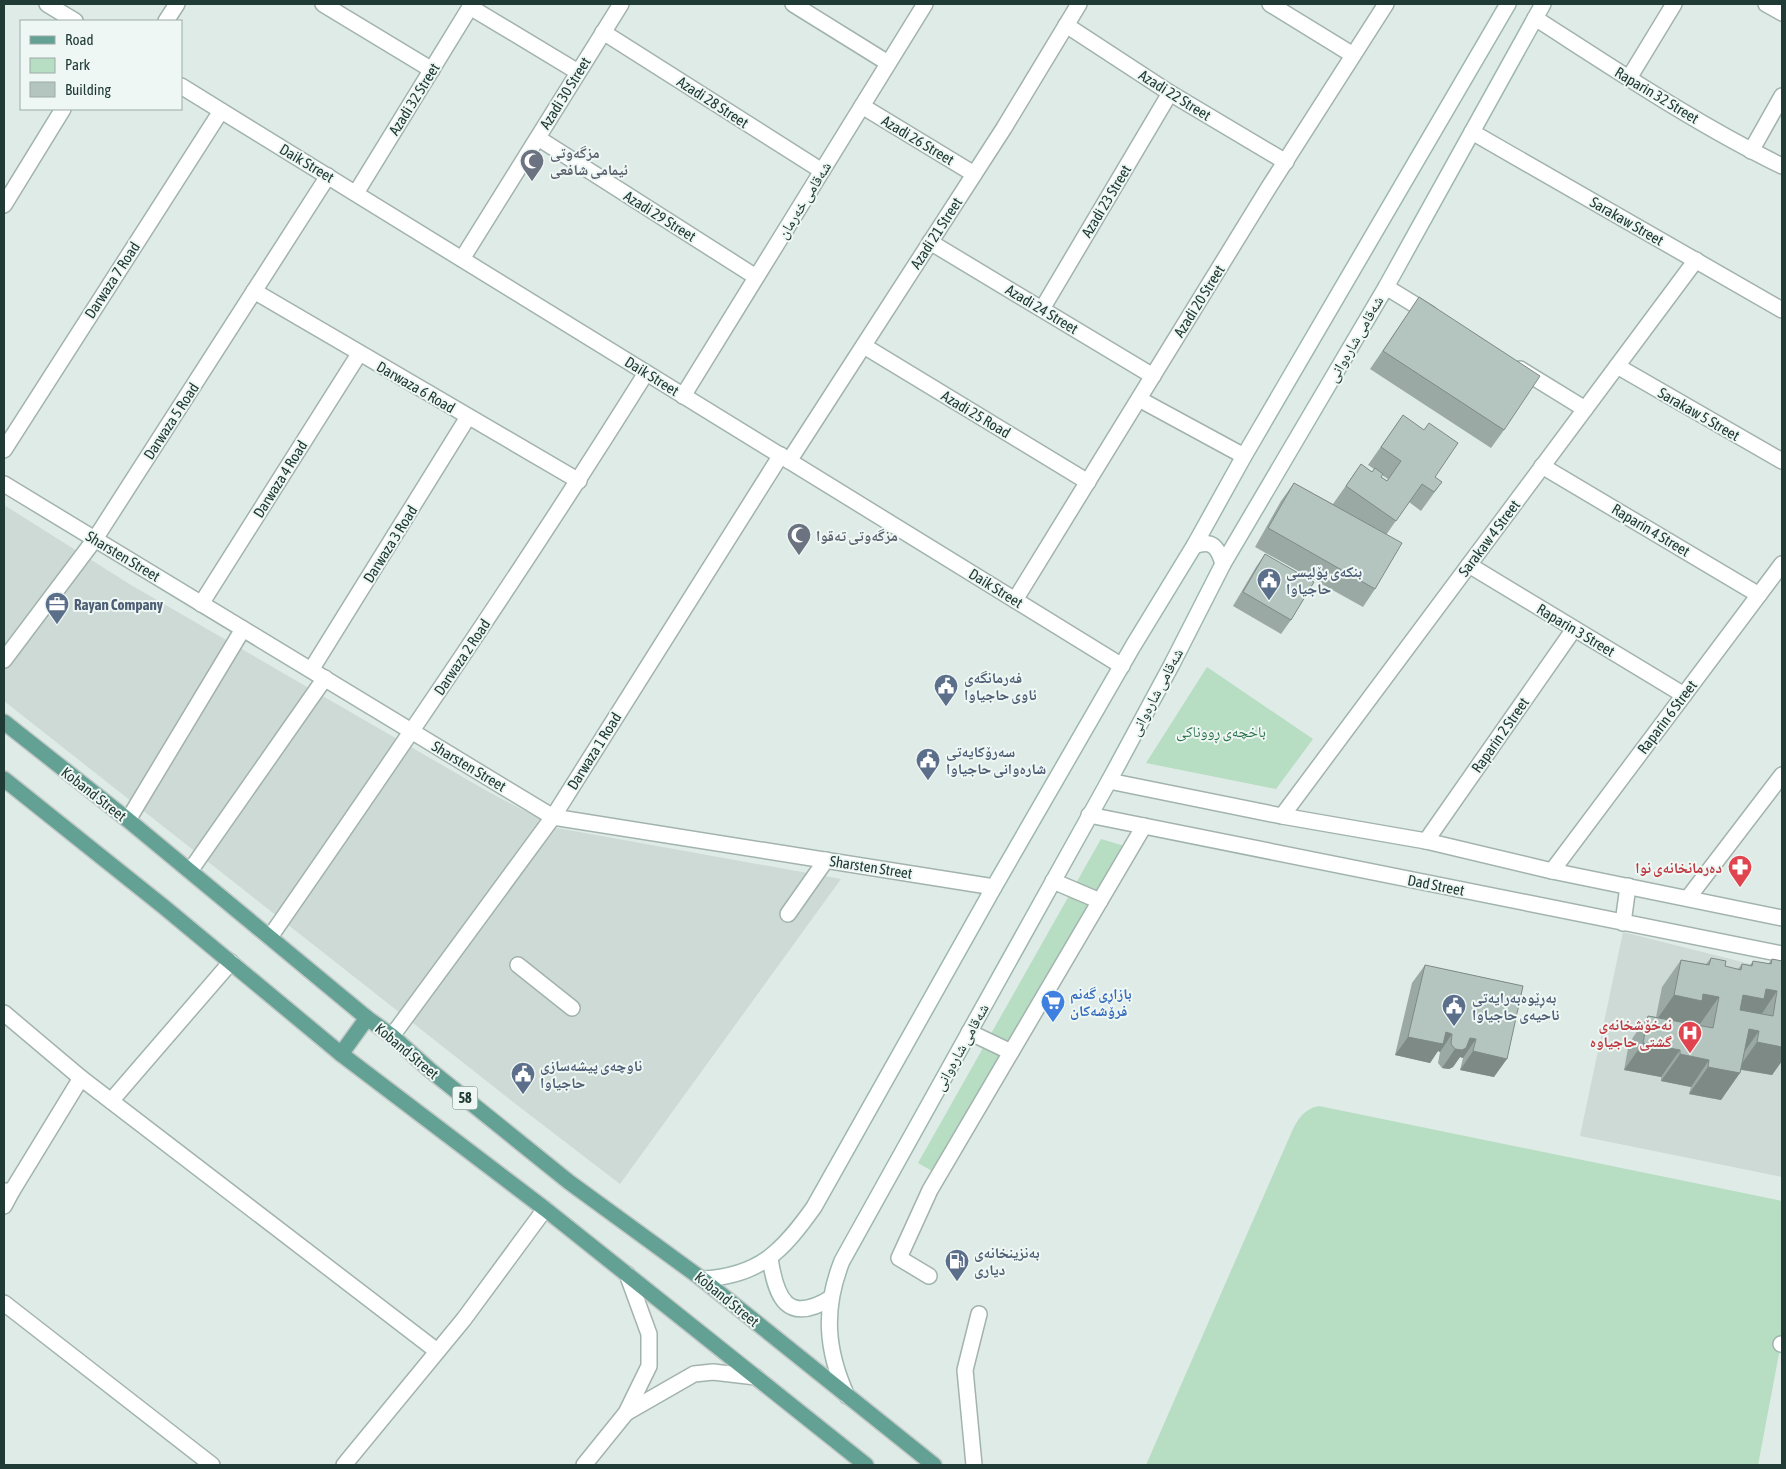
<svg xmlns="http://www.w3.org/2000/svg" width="1786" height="1469" viewBox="0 0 1786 1469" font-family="'Asap Condensed','Noto Naskh Arabic',sans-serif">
<rect width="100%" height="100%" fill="#dfebe6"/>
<g fill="#cddad5">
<path d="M4,505L131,585L487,791L557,828L841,879L620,1184L517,1105L4,701Z"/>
<path d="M1623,932L1782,972V1177L1580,1136Z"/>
</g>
<g fill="#b7ddc3">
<path d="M1207,667L1313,739L1276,789L1146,763Z"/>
<path d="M1101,839L1128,847L941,1176L918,1163Z"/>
<path d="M1319,1106L1782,1201V1338L1758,1465H1146L1293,1129C1299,1117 1305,1109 1319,1106Z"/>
</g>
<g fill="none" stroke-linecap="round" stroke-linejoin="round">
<defs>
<g id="minor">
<path d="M47,4L75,21"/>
<path d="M323,4L432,70"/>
<path d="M793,4L888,63"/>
<path d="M1270,4L1353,55"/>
<path d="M1766,4L1782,13"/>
<path d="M470,7L578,72"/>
<path d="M1535,18C1616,70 1696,124 1782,166"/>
<path d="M166,21L177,4"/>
<path d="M1066,25L1170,93L1286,162"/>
<path d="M603,32L822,171"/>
<path d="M1629,78L1674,4"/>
<path d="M181,86L1122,666"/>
<path d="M862,106L974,174"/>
<path d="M1472,132L1782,310"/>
<path d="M538,138L756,277"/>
<path d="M1751,151L1782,96"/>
<path d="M356,193L472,4"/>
<path d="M4,205L63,109"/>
<path d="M930,242L1153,376"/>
<path d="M462,259L621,4"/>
<path d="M1386,287L1430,314"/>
<path d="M254,291L579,481"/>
<path d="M1042,309L1170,93"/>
<path d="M864,346L1088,482"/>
<path d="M1617,366L1782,461"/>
<path d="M1520,369L1585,409"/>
<path d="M683,396L925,4"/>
<path d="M1139,399L1244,456"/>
<path d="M4,450L221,111"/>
<path d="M789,461L1004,128L1079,4"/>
<path d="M1542,466L1759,595"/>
<path d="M4,484L553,817L994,887"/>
<path d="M1469,565L1684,695"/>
<path d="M1015,600L1269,187L1386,4"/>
<path d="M201,604L359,354"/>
<path d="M4,660L95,539L328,176"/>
<path d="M311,670L468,417"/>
<path d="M1282,816L1696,260"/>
<path d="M128,820L243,629"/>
<path d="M1426,841L1574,629"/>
<path d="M190,871L325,678"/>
<path d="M1552,871L1782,564"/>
<path d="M1053,881L1100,901"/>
<path d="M1688,898L1782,775"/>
<path d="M788,914L826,860"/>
<path d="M270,937C399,751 526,565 646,373"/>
<path d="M518,965L572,1008"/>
<path d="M4,1013L81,1078L437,1351"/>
<path d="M969,1032L1011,1052"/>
<path d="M392,1036L553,817L781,455"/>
<path d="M111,1101L231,962"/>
<path d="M4,1191H12L81,1078"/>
<path d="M4,1206L12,1191"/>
<path d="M929,1276L899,1258L930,1190L1144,826"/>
<path d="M4,1303L212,1465"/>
<path d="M1781,1344H1782"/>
<path d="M344,1465L464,1319L545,1209"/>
<path d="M974,1465L965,1370L979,1314"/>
</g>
<g id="tertiary">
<path d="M1109,781L1282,816L1426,841L1552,871L1782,918"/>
<path d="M1089,815L1782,954"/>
<path d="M1623,923L1628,886"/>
<path d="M626,1413L694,1374L713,1372L756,1377"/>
<path d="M584,1465L626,1413L649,1366V1334L627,1274"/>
</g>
<g id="secondary">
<path d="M1194,546C1212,539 1218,547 1223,564"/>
<path d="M770,1258C776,1298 787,1325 831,1298"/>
<path d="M702,1279C759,1276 782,1252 814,1207L994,887L1133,646L1194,546L1244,456L1508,4"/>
<path d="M847,1396C826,1350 823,1309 842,1261L1109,781L1172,664L1223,564L1386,287L1543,4"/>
</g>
<g id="primary">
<path d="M4,722L128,820L367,1018L392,1036L430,1070L569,1182L702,1279L934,1465"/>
<path d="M4,779L164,907L341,1054L545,1209L866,1465"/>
<path d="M341,1054L367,1018"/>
</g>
</defs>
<use href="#minor" stroke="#a2b3ad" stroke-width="18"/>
<use href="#tertiary" stroke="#a2b3ad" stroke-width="18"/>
<use href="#secondary" stroke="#9eb7af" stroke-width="18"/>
<use href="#primary" stroke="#c1c8c6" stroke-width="18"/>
<use href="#minor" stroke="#fff" stroke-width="15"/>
<use href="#tertiary" stroke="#fff" stroke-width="15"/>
<use href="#secondary" stroke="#fff" stroke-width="15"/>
<use href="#primary" stroke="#63a194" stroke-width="15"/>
</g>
<g fill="#9ba9a4" fill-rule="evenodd">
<path d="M1419,297L1504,430L1491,448L1370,369Z"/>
<path d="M1403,415L1435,477L1442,482L1421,511L1409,502L1386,535L1375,589L1363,607L1255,547L1281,501L1294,483L1333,504L1361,464L1372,472L1374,469L1368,465ZM1382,475L1388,479L1387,481L1381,477Z"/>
<path d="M1265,554L1291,620L1281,634L1233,606L1256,567Z"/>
<path d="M1711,958L1725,966L1738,969L1742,964L1750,965L1753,961L1768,964L1772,959L1782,961V1061L1772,1075L1741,1070L1721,1100L1689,1094L1691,1087L1661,1081V1077L1624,1070L1629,1043L1648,1016L1656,1017L1662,987L1681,960L1706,964ZM1687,1022L1700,1024V1025L1687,1023Z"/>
<path d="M1425,965L1523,986L1494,1077L1460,1070L1463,1058L1460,1057L1453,1067L1449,1069L1442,1068L1438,1063L1440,1052L1438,1051L1430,1063L1395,1055L1412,983Z"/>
</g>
<g fill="#7e8a86">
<path d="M1766,989L1777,991L1759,1018L1724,1022L1743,995Z"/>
<path d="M1703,994L1719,997L1700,1024L1687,1022L1683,1028L1655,1022L1674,995Z"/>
<path d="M1749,1029L1759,1031L1740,1058Z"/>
<path d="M1446,1032L1452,1034L1440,1052L1438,1051L1430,1063L1395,1055L1408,1037Z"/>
<path d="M1470,1038L1476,1039L1463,1058L1460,1057L1453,1067L1449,1069L1442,1068L1455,1049Z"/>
<path d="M1757,1042L1782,1047V1061L1772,1075L1738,1069Z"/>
<path d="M1643,1043L1680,1050L1661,1077L1624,1070Z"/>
<path d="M1473,1051L1507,1059L1494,1077L1460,1070Z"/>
<path d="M1680,1054L1709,1060L1691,1087L1661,1081Z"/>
<path d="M1708,1067L1740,1073L1721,1100L1689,1094Z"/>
</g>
<g fill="#b4c5bf" stroke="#7e8a86" fill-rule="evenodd">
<path d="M1419,297L1540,376L1504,430L1383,351Z"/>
<path d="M1403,415L1424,430L1429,423L1458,443L1435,477L1442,482L1434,492L1422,484L1396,521L1346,486L1361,464L1372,472L1375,468L1383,474L1381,477L1387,481L1401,461L1381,447Z"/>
<path d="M1294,483L1402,543L1375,589L1268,528Z"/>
<path d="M1265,554L1314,582L1291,620L1243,592Z"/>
<path d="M1711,958L1726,961L1725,966L1741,970L1742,964L1752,966L1753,961L1771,964L1772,959L1782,961V1047L1757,1042L1759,1031L1749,1029L1740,1073L1708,1067L1709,1060L1680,1054V1050L1643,1043L1648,1016L1713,1028L1719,997L1703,994L1702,1001L1674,995L1681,960L1709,965ZM1766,989L1777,991L1773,1016L1740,1010L1743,995L1764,999Z"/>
<path d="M1425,965L1523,986L1507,1059L1473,1051L1476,1039L1470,1038L1466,1048L1462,1050L1455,1049L1451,1044L1452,1034L1446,1032L1443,1044L1408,1037Z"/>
</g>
<defs>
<symbol id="mosque-pin" viewBox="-11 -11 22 30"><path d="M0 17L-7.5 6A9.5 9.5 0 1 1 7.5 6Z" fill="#6b7280" stroke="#eff7f4"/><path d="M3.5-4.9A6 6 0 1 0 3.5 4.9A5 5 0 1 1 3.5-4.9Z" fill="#fff"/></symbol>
<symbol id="civic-pin" viewBox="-11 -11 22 30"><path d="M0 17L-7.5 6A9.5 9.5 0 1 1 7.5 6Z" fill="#5c6f8a" stroke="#eff7f4"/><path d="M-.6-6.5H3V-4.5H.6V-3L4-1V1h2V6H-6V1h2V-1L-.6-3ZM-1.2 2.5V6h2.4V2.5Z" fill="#fff"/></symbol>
<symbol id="office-pin" viewBox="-11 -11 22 30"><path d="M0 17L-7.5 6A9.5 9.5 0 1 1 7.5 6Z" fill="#5c6f8a" stroke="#eff7f4"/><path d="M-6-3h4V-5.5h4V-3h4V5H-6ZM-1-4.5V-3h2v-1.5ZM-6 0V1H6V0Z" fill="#fff"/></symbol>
<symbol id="pharmacy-pin" viewBox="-11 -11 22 30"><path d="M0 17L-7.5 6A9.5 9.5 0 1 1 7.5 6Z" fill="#e0444e" stroke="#eff7f4"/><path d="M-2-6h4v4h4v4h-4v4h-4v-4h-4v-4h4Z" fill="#fff"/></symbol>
<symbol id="supermarket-pin" viewBox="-11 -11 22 30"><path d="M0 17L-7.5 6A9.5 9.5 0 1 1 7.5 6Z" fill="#3f7fe0" stroke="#eff7f4"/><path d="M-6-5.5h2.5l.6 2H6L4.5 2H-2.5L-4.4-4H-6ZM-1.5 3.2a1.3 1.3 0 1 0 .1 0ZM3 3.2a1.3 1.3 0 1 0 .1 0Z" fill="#fff"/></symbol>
<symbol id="hospital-pin" viewBox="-11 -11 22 30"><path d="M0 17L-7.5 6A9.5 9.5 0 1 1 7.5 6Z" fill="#e0444e" stroke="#eff7f4"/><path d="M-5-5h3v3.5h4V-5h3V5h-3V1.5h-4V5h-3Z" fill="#fff"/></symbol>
<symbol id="fuel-pin" viewBox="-11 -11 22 30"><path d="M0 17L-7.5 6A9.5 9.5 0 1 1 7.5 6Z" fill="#5c6f8a" stroke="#eff7f4"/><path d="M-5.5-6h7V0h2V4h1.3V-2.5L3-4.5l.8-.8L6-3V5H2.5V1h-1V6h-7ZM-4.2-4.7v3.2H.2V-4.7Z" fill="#fff"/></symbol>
</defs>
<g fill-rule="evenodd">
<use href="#mosque-pin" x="518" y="147" width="28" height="38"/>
<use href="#mosque-pin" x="785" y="521" width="28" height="38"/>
<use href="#civic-pin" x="1255" y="566" width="28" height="38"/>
<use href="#office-pin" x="43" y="590" width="28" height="38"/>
<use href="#civic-pin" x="932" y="672" width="28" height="38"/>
<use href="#civic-pin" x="914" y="746" width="28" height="38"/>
<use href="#pharmacy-pin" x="1726" y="853" width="28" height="38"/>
<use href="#supermarket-pin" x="1039" y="988" width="28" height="38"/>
<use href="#civic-pin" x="1440" y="992" width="28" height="38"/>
<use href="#hospital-pin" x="1676" y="1019" width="28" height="38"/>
<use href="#civic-pin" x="509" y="1060" width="28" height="38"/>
<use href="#fuel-pin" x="943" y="1247" width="28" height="38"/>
</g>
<g text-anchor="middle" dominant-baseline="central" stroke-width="4" stroke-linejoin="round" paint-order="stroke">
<rect fill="#eff7f4" stroke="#5e736e" stroke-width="1" x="452.5" y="1086.5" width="25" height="23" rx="4"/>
<g font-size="14" font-weight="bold" fill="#203b35">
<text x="465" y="1098">58</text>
</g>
<g font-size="15" fill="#203b35" stroke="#eff7f4">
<text transform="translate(565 93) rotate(-58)">Azadi 30 Street</text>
<text transform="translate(1175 95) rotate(32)">Azadi 22 Street</text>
<text transform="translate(1657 95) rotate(31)">Raparin 32 Street</text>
<text transform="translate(414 99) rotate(-58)">Azadi 32 Street</text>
<text transform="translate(713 102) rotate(33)">Azadi 28 Street</text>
<text transform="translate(918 140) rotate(31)">Azadi 26 Street</text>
<text transform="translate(307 163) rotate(31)">Daik Street</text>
<text transform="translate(804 200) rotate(-58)">شەقامی خەرمان</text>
<text transform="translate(1106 201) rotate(-59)">Azadi 23 Street</text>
<text transform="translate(660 216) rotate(32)">Azadi 29 Street</text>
<text transform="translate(1627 221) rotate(30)">Sarakaw Street</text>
<text transform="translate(936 233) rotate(-57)">Azadi 21 Street</text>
<text transform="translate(112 280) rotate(-57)">Darwaza 7 Road</text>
<text transform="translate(1199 301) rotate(-58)">Azadi 20 Street</text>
<text transform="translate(1042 309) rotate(31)">Azadi 24 Street</text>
<text transform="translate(1355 339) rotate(-60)">شەقامی شارەوانی</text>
<text transform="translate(652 376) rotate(32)">Daik Street</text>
<text transform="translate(416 387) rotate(30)">Darwaza 6 Road</text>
<text transform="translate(976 414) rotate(31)">Azadi 25 Road</text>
<text transform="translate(1699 414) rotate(30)">Sarakaw 5 Street</text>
<text transform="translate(171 421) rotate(-57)">Darwaza 5 Road</text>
<text transform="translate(280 479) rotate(-58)">Darwaza 4 Road</text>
<text transform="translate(1651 530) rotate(31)">Raparin 4 Street</text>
<text transform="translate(1489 538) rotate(-53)">Sarakaw 4 Street</text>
<text transform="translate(390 544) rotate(-58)">Darwaza 3 Road</text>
<text transform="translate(123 556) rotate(31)">Sharsten Street</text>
<text transform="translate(996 588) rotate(32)">Daik Street</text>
<text transform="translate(1576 630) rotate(31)">Raparin 3 Street</text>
<text transform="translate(462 657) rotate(-56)">Darwaza 2 Road</text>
<text transform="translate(1156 692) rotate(-62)">شەقامی شارەوانی</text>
<text transform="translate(1667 717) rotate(-53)">Raparin 6 Street</text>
<text transform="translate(1500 735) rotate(-55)">Raparin 2 Street</text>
<text transform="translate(594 751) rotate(-58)">Darwaza 1 Road</text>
<text transform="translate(469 766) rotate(31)">Sharsten Street</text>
<text transform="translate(94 794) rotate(38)">Koband Street</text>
<text transform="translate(871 867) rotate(9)">Sharsten Street</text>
<text transform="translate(1436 885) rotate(11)">Dad Street</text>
<text transform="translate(961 1047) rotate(-61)">شەقامی شارەوانی</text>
<text transform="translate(407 1051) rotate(40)">Koband Street</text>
<text transform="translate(727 1299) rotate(39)">Koband Street</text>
</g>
<g font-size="15" font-weight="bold" fill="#5b616d" stroke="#eff7f4" text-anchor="start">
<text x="550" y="152">مزگەوتی<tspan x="550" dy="17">ئیمامی شافعی</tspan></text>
<text x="816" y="535">مزگەوتی تەقوا</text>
</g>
<g font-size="15" font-weight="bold" fill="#4e5e75" stroke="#eff7f4" text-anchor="start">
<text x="1286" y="571">بنکەی پۆلیسی<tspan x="1286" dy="17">حاجیاوا</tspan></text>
<text x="74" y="604">Rayan Company</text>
<text x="964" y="677">فەرمانگەی<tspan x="964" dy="17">ئاوی حاجیاوا</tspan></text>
<text x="946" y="751">سەرۆکایەتی<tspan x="946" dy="17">شارەوانی حاجیاوا</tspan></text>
<text x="1472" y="997">بەڕێوەبەرایەتی<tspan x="1472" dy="17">ناحیەی حاجیاوا</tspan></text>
<text x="540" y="1065">ناوچەی پیشەسازی<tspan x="540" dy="17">حاجیاوا</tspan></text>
<text x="974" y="1252">بەنزینخانەی<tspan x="974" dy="17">دیاری</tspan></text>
</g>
<g font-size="15" fill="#297249" stroke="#eff7f4">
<text x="1221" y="731">باخچەی ڕووناکی</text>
</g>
<g font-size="15" font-weight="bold" fill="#be3a42" stroke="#eff7f4" text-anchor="end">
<text x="1722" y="867">دەرمانخانەی نوا</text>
<text x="1672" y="1024">نەخۆشخانەی<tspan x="1672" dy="17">گشتی حاجیاوە</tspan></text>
</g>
<g font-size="15" font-weight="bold" fill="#366cbe" stroke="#eff7f4" text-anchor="start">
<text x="1070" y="993">بازاڕی گەنم<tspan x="1070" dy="17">فرۆشەکان</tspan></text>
</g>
</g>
<rect width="1786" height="1469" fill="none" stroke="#203b35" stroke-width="10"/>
<rect x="20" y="20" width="162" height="90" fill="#eff7f4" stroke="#9caca8"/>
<rect x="30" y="36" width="25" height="8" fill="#63a194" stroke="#9caca8"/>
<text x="65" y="45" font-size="15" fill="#203b35">Road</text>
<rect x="30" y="58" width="25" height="15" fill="#b7ddc3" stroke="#9caca8"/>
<text x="65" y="70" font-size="15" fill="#203b35">Park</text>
<rect x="30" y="82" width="25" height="15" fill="#b4c5bf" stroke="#9caca8"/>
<text x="65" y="95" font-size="15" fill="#203b35">Building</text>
</svg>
